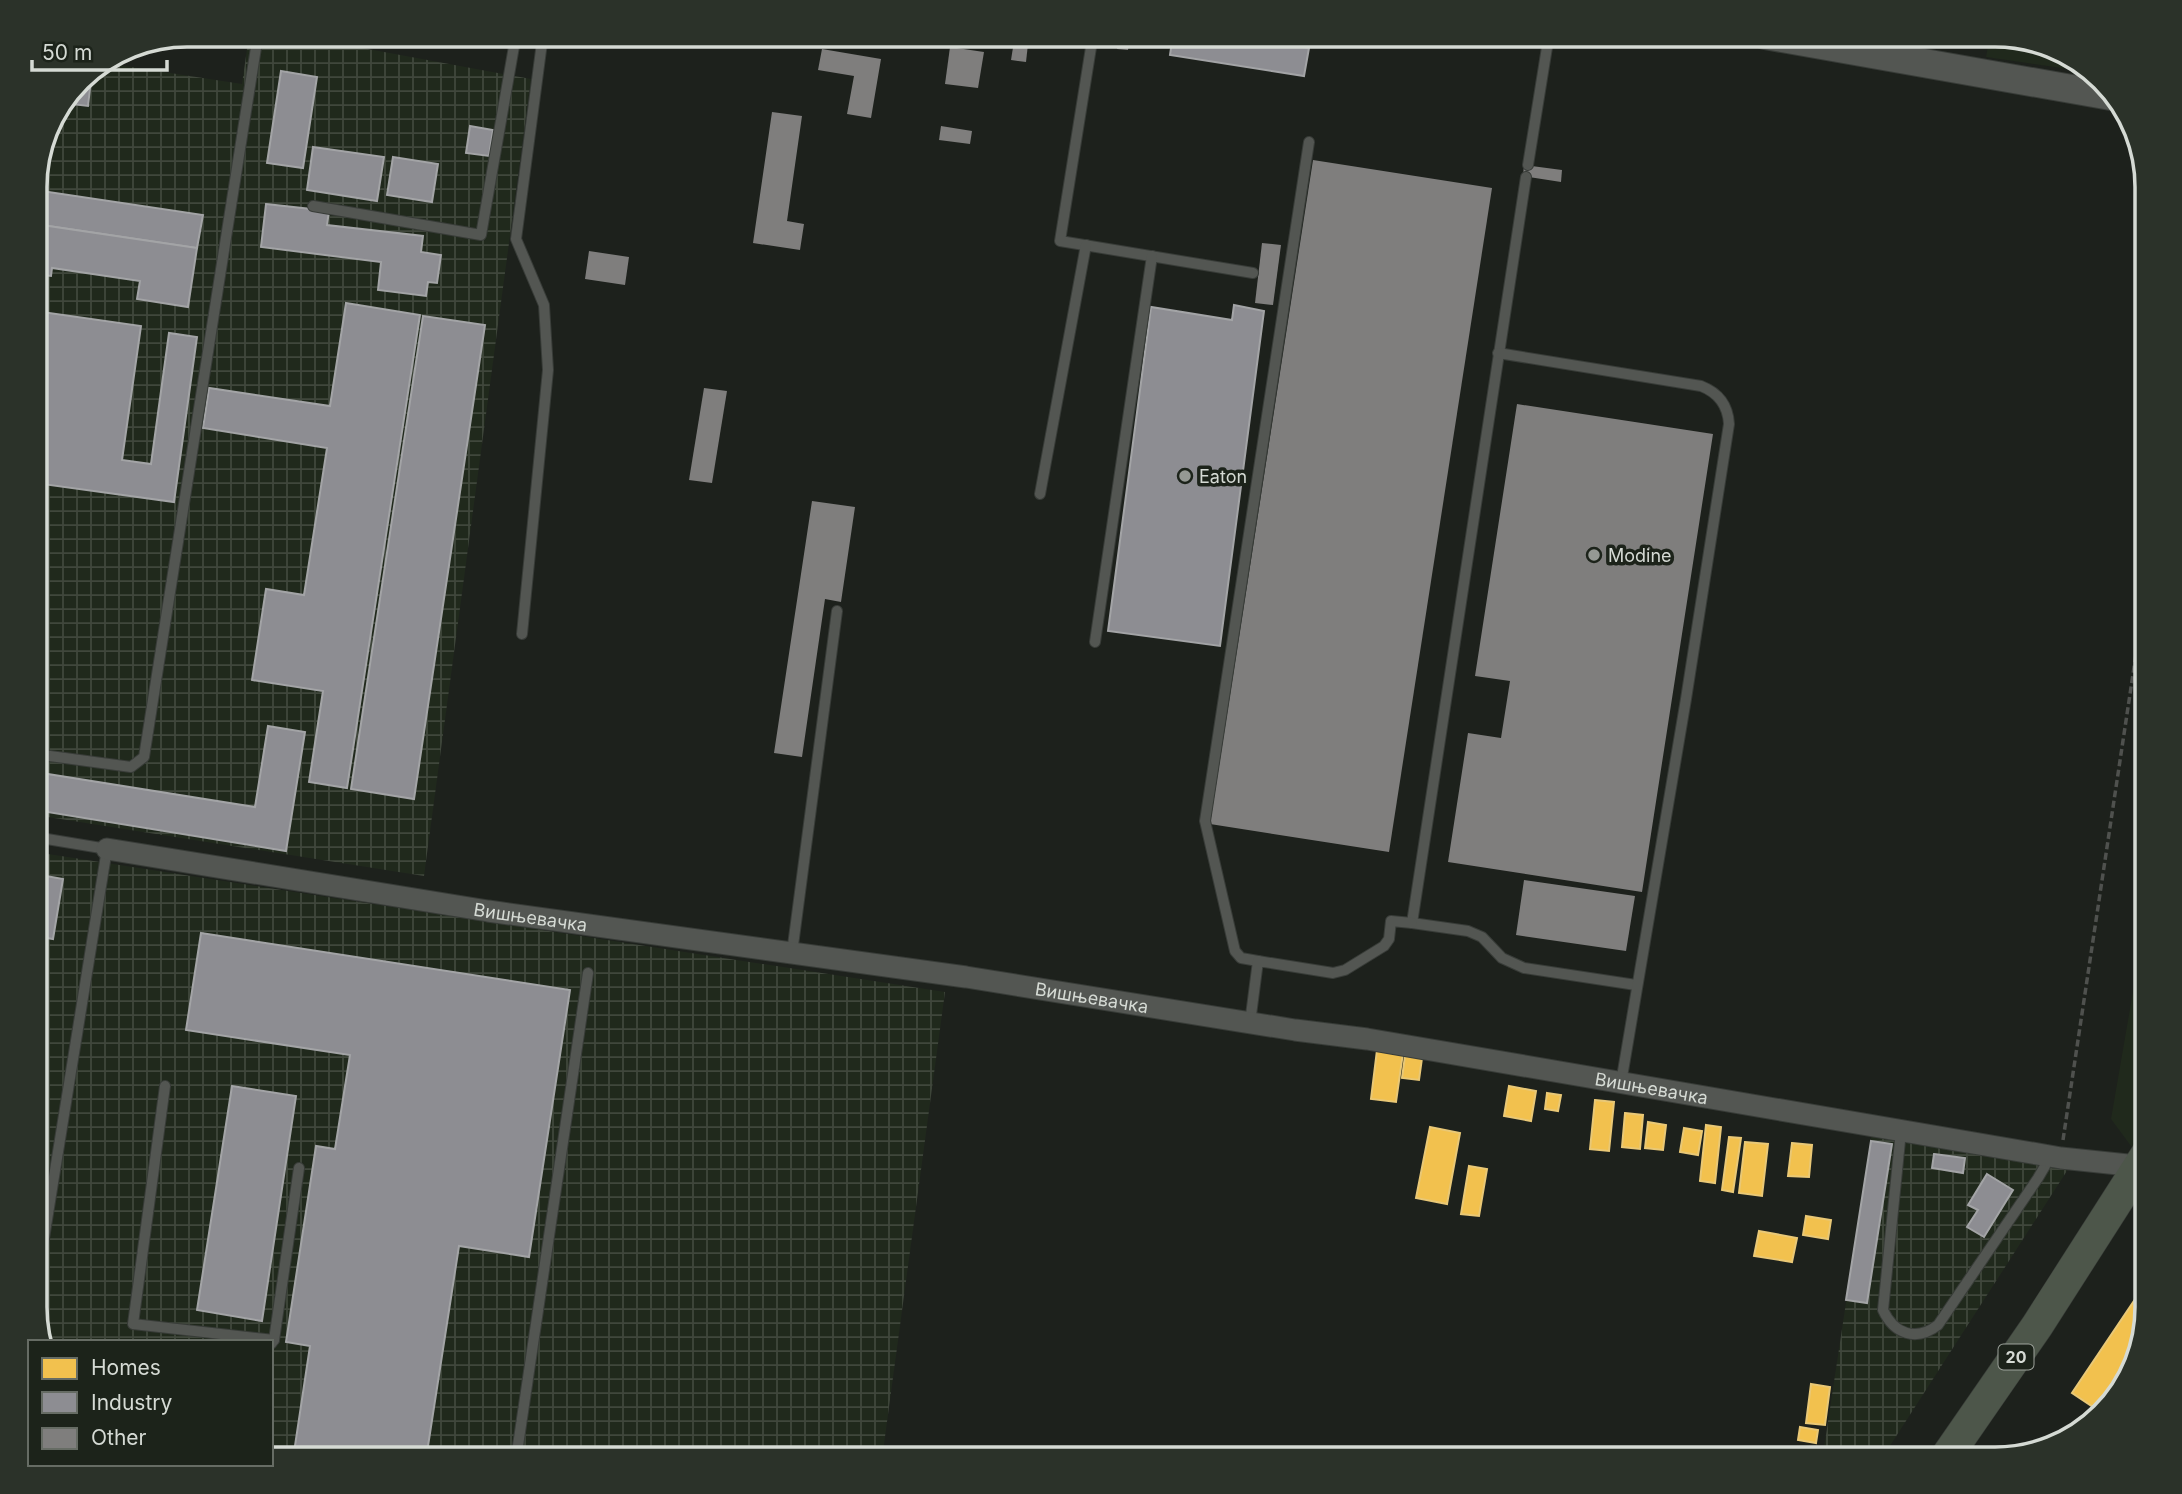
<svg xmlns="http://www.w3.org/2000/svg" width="2182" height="1494" viewBox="0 0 2182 1494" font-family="Inter,sans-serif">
<defs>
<pattern id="industrial-grid" width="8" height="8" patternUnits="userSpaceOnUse" patternTransform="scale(1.75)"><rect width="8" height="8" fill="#20291c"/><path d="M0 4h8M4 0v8" fill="none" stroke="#40473c"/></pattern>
</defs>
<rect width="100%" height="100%" fill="#1d211c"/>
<g fill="#20291c">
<path d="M1990,35L2080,61L2089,72L1986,57Z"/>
<path d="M2147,910V1130L2134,1150L2111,1119Z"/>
</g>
<g fill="url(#industrial-grid)">
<path d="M249,35H292L531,79L424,876L35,815V178L47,129L80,79L105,63L242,84Z"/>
<path d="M35,852L945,992L882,1459H271V1342H43L35,1316Z"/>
<path d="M1872,1131L2072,1163L1886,1452L1824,1448Z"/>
</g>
<g fill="#f2c14e" stroke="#e9c876" stroke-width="2">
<path d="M1377,1050L1403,1053L1396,1102L1371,1099Z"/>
<path d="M1405,1056L1422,1058L1419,1080L1402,1078Z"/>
<path d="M1509,1086L1536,1091L1531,1121L1504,1116Z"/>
<path d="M1547,1093L1561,1095L1558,1111L1545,1109Z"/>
<path d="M1595,1100L1614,1102L1609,1151L1590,1149Z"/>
<path d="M1625,1113L1643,1115L1640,1149L1622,1147Z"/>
<path d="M1648,1122L1666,1125L1663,1150L1645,1148Z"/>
<path d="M1706,1125L1721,1127L1715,1183L1700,1181Z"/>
<path d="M1430,1127L1460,1133L1447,1204L1416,1198Z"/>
<path d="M1684,1128L1702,1131L1698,1155L1680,1152Z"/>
<path d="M1729,1137L1741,1138L1733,1192L1722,1190Z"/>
<path d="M1745,1142L1768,1144L1762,1196L1739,1193Z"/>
<path d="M1792,1143L1812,1145L1809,1177L1788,1176Z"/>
<path d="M1469,1166L1487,1169L1479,1216L1461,1214Z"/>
<path d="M1806,1216L1831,1220L1828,1239L1803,1235Z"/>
<path d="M1759,1231L1797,1238L1792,1262L1754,1256Z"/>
<path d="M2142,1289L2147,1293V1307L2135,1347L2115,1377L2124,1383L2121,1392L2099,1411L2072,1393Z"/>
<path d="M1811,1384L1830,1387L1825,1425L1806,1423Z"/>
<path d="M1800,1427L1818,1430L1816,1443L1798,1440Z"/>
</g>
<g fill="#8d8d92" stroke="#a3a4a6" stroke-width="2">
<path d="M1173,35H1228L1309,48L1304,76L1170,55Z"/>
<path d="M92,71L88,106L71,104L73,90L80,79Z"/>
<path d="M281,71L317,77L303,168L267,163Z"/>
<path d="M470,126L493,130L489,156L466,153Z"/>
<path d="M313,147L384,157L377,201L307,190Z"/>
<path d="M393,157L438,164L432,202L387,195Z"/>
<path d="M35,190L203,215L197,248L35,224Z"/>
<path d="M266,204L329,211L327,225L423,236L421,252L441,255L437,283L428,282L426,296L378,290L381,262L261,247Z"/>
<path d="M35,224L197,248L188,307L137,299L140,281L52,268L51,276L35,274Z"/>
<path d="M346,303L420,315L347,788L309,782L323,691L252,680L266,589L304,595L327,448L203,428L209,388L330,406Z"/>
<path d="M1234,305L1264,311L1220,646L1108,631L1151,307L1232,320Z"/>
<path d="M35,311L141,326L122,460L151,464L169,333L197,337L174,502L35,483Z"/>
<path d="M423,316L485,325L414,799L351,789Z"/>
<path d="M268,726L305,732L286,851L35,810V772L255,807Z"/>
<path d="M35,874L63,879L53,939L35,936Z"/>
<path d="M201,933L570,990L529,1257L459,1246L426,1459H293L310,1346L286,1342L316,1146L335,1149L350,1055L186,1030Z"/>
<path d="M232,1086L296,1096L262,1321L197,1310Z"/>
<path d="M1871,1141L1892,1144L1867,1303L1846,1300Z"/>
<path d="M1934,1154L1965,1158L1963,1173L1932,1168Z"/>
<path d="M1987,1174L2013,1190L1984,1237L1967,1227L1978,1210L1968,1205Z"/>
</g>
<g fill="#7f7e7d">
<path d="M881,35H938L936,46Z"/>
<path d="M1015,35H1029L1026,62L1011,60Z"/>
<path d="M1047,35H1066L1064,48L1045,45Z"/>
<path d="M1119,35L1130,37L1128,50L1117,49Z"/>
<path d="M950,47L984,52L978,88L945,84Z"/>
<path d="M822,49L881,59L871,118L847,114L854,76L818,70Z"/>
<path d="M772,112L802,116L787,221L804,224L800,250L753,243Z"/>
<path d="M941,126L972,131L970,144L939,140Z"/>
<path d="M1313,160L1492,188L1389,852L1210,824Z"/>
<path d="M1524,165L1562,170L1561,182L1523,176Z"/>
<path d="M1262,243L1281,245L1273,305L1255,303Z"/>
<path d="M589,251L629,257L625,285L585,279Z"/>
<path d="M704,388L727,391L712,483L689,480Z"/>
<path d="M1517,404L1713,434L1642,892L1448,862L1468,733L1501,738L1510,681L1475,676Z"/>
<path d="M812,501L855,507L841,602L825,599L802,757L774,753Z"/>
<path d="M1524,880L1635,896L1626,951L1516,935Z"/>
</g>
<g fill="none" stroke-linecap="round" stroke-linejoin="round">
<defs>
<g id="service">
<path d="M1093,35L1060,241L1253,273"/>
<path d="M1528,165L1549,35"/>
<path d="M1526,177L1412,923L1468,931L1482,937L1502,958L1524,968L1636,985"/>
<path d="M313,206L481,235L516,35"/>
<path d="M1498,353L1701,386C1719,393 1728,406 1729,424L1686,699L1621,1083"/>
<path d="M1040,494L1086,245"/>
<path d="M522,634L548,370L544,305L516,239L543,35"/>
<path d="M1095,642L1152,256"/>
<path d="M35,754L131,767L144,757L258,35"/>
<path d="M35,837L107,849L35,1294"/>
<path d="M792,953L837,611"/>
<path d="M1258,961L1241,958L1235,951L1205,821L1309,142"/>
<path d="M1250,1023L1258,961L1333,973L1345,970L1384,946L1389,939L1391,921L1412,923"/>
<path d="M165,1086L133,1324L274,1340"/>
<path d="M1901,1131L1883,1310C1894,1334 1916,1342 1938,1325L2038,1178L2045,1166L2047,1155"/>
<path d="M271,1344L274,1340L299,1168"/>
<path d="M516,1459L588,973"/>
</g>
<g id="minor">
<path id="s1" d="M107,849L488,911L966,977L1295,1030L1367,1039L2061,1158L2147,1167"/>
</g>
<path id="secondary" d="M1765,35L2111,96"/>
<path id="primary" d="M1945,1459L2037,1326L2147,1154"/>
</defs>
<use href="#service" stroke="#383c38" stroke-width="12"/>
<use href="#minor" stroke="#383c38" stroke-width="23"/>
<use href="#secondary" stroke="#383c38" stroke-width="30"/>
<use href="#primary" stroke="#383c38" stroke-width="33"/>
<path stroke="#4f514e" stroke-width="3.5" stroke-dasharray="7 3.5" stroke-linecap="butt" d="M2063,1140L2147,581"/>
<use href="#service" stroke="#535652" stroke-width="10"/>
<use href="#minor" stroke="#535652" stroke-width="21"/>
<use href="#secondary" stroke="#535652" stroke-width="28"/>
<use href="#primary" stroke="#4d564a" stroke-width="32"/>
</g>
<g fill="#959994" stroke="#1c231a" stroke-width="2.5">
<circle cx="1185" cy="476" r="7"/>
<circle cx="1594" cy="555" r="7"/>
</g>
<g text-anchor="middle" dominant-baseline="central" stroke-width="7" stroke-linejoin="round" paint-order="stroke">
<rect fill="#1c231a" stroke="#9ea39c" stroke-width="2" x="1998.5" y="1344.5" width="35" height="25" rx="5"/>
<g font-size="16" font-weight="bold" fill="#d5dad4">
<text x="2016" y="1357">20</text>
</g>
<g font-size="18" fill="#d5dad4" stroke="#1c231a" text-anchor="start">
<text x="1199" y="476">Eaton</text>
<text x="1608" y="555">Modine</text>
</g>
<g font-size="18" fill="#d5dad4" stroke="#1c231a">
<text stroke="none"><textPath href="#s1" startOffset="429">Вишњевачка</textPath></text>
<text stroke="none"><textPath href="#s1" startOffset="996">Вишњевачка</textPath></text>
<text stroke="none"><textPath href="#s1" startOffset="1563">Вишњевачка</textPath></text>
</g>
</g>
<path d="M0 0H2182V1494H0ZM187 47H1995A140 140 0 0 1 2135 187V1307A140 140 0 0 1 1995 1447H187A140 140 0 0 1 47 1307V187A140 140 0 0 1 187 47Z" fill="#2b3229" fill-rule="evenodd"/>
<path fill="none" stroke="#d5dad4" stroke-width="3.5" d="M187 47H1995A140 140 0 0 1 2135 187V1307A140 140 0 0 1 1995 1447H187A140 140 0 0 1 47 1307V187A140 140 0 0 1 187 47Z"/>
<rect x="28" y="1340" width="245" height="126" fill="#1c231a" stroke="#666c64" stroke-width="2"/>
<rect x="42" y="1358" width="35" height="21" fill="#f2c14e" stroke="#666c64" stroke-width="2"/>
<text x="91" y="1375" font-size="21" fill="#d5dad4">Homes</text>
<rect x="42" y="1392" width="35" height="21" fill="#8d8d92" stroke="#666c64" stroke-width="2"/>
<text x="91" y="1410" font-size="21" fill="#d5dad4">Industry</text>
<rect x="42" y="1428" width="35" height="21" fill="#7f7e7d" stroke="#666c64" stroke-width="2"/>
<text x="91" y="1445" font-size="21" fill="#d5dad4">Other</text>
<path d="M32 60v10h135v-10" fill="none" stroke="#d5dad4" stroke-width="3.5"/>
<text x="42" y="60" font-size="21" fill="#d5dad4" stroke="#1c231a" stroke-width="5" paint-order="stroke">50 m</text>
</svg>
